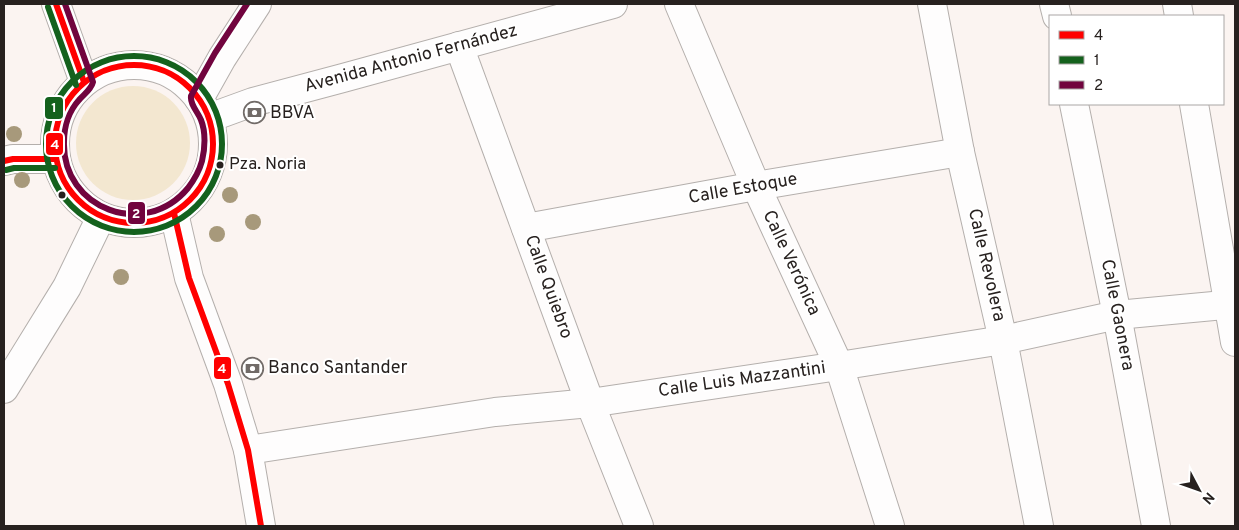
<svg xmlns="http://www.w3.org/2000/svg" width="1239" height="530" viewBox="0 0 1239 530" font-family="Overpass,sans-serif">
<rect width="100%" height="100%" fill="#fbf4f1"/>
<circle fill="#f3e7d0" cx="133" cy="143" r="57"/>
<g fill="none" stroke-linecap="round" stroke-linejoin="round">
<defs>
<g id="minor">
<path d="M56,4L84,82"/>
<path d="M679,4L756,186L839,366L890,526"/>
<path d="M932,4L960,152L1003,340L1039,526"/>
<path d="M1054,4L1057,16"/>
<path d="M1177,4L1179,16"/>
<path d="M459,46L590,403L639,526"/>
<circle cx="134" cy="144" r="79"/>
<path d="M199,99L222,58L257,4"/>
<path d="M1074,104L1117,315L1156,526"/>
<path d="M1194,104L1235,342"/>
<path d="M209,118L253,102L343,78L613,4"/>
<path d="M4,161L13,159H55"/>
<path d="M174,213L189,278L228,384L248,450L261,526"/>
<path d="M526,228L756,186L960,152"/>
<path d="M4,389L67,287L101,217"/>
<path d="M248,450L495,412L590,403L839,366L1003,340L1117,315L1235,304"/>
</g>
</defs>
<use href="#minor" stroke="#b4afac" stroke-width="30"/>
<use href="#minor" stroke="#fefdfd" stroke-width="28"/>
<defs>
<g id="bus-1">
<path d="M56,4L84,82"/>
<circle cx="134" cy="144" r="79"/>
<path d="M4,161L13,159H55"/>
<path d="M174,213L189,278L228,384L248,450L261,526"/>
</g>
<g id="bus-2">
<path d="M48,7L76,85"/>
<circle cx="134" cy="144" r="88"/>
<path d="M6,170L14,168H55"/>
</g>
<path id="bus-3" d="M65,4L93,82C91,90 84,94 79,100C69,111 64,127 64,142C62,209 145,240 188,188C194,180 199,172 202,161C205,149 206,132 201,120C198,112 190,105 191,96L215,53L247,4"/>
</defs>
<use href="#bus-1" stroke="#fff" stroke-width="10"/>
<use href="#bus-2" stroke="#fff" stroke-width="10"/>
<use href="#bus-3" stroke="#fff" stroke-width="10"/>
<use href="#bus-1" stroke="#f00" stroke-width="6"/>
<use href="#bus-2" stroke="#14611d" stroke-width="6"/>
<use href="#bus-3" stroke="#71043e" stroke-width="6"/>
</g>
<g fill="#a7997b">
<circle cx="14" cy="134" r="8"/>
<circle cx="22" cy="180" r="8"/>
<circle cx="230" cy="195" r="8"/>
<circle cx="253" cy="222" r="8"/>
<circle cx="217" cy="234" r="8"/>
<circle cx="121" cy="277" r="8"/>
</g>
<defs>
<symbol id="bank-ring" viewBox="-11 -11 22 22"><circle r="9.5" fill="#fff" stroke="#716b68" stroke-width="1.5"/><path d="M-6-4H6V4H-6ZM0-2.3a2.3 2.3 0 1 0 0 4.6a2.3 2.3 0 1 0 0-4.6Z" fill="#716b68"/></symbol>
</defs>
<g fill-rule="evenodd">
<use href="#bank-ring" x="242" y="100" width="25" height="25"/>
<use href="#bank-ring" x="240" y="356" width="25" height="25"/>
</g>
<g fill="#27211f" stroke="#fff" stroke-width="2">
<circle cx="220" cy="165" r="4.5"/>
<circle cx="62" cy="195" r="4.5"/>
</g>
<g text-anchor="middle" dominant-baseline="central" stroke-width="4" stroke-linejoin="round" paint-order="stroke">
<g font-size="17" fill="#27211f" stroke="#fff" text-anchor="start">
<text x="229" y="165">Pza. Noria</text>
</g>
<g font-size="18" fill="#27211f" stroke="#fff">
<text transform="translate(411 59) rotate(-15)">Avenida Antonio Fernández</text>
<text transform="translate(743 189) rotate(-10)">Calle Estoque</text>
<text transform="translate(791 263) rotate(65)">Calle Verónica</text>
<text transform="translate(986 265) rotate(77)">Calle Revolera</text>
<text transform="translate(548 287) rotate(70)">Calle Quiebro</text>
<text transform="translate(1117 315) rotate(79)">Calle Gaonera</text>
<text transform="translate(742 380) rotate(-8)">Calle Luis Mazzantini</text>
</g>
<g font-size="18" fill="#27211f" stroke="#fff" text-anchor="start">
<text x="270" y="113">BBVA</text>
<text x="268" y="368">Banco Santander</text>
</g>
</g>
<g stroke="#fff" stroke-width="2">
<rect x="44" y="96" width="20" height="24" rx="5" fill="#14611d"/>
<rect x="45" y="132" width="19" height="24" rx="5" fill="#f00"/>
<rect x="127" y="201" width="19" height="24" rx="5" fill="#71043e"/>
<rect x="213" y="356" width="19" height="24" rx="5" fill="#f00"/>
</g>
<g font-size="14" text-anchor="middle" font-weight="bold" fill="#fff">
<text x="54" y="112">1</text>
<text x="55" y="149">4</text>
<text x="136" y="218">2</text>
<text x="222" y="373">4</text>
</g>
<rect width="1239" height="530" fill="none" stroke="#27211f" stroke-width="10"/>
<rect x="1049" y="15" width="175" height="90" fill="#ffffff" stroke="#a9a6a5"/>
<rect x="1059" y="31" width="25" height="8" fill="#ff0000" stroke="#a9a6a5"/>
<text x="1094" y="40" font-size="15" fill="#27211f">4</text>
<rect x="1059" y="56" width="25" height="8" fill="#14611d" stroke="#a9a6a5"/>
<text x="1094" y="65" font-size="15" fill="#27211f">1</text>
<rect x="1059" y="81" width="25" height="8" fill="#71043e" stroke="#a9a6a5"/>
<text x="1094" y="90" font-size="15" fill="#27211f">2</text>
<g transform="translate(1199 490) rotate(131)" stroke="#ffffff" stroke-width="4" paint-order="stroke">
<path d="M0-4L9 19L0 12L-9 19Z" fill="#27211f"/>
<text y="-8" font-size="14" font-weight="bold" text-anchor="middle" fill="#27211f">N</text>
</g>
</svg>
